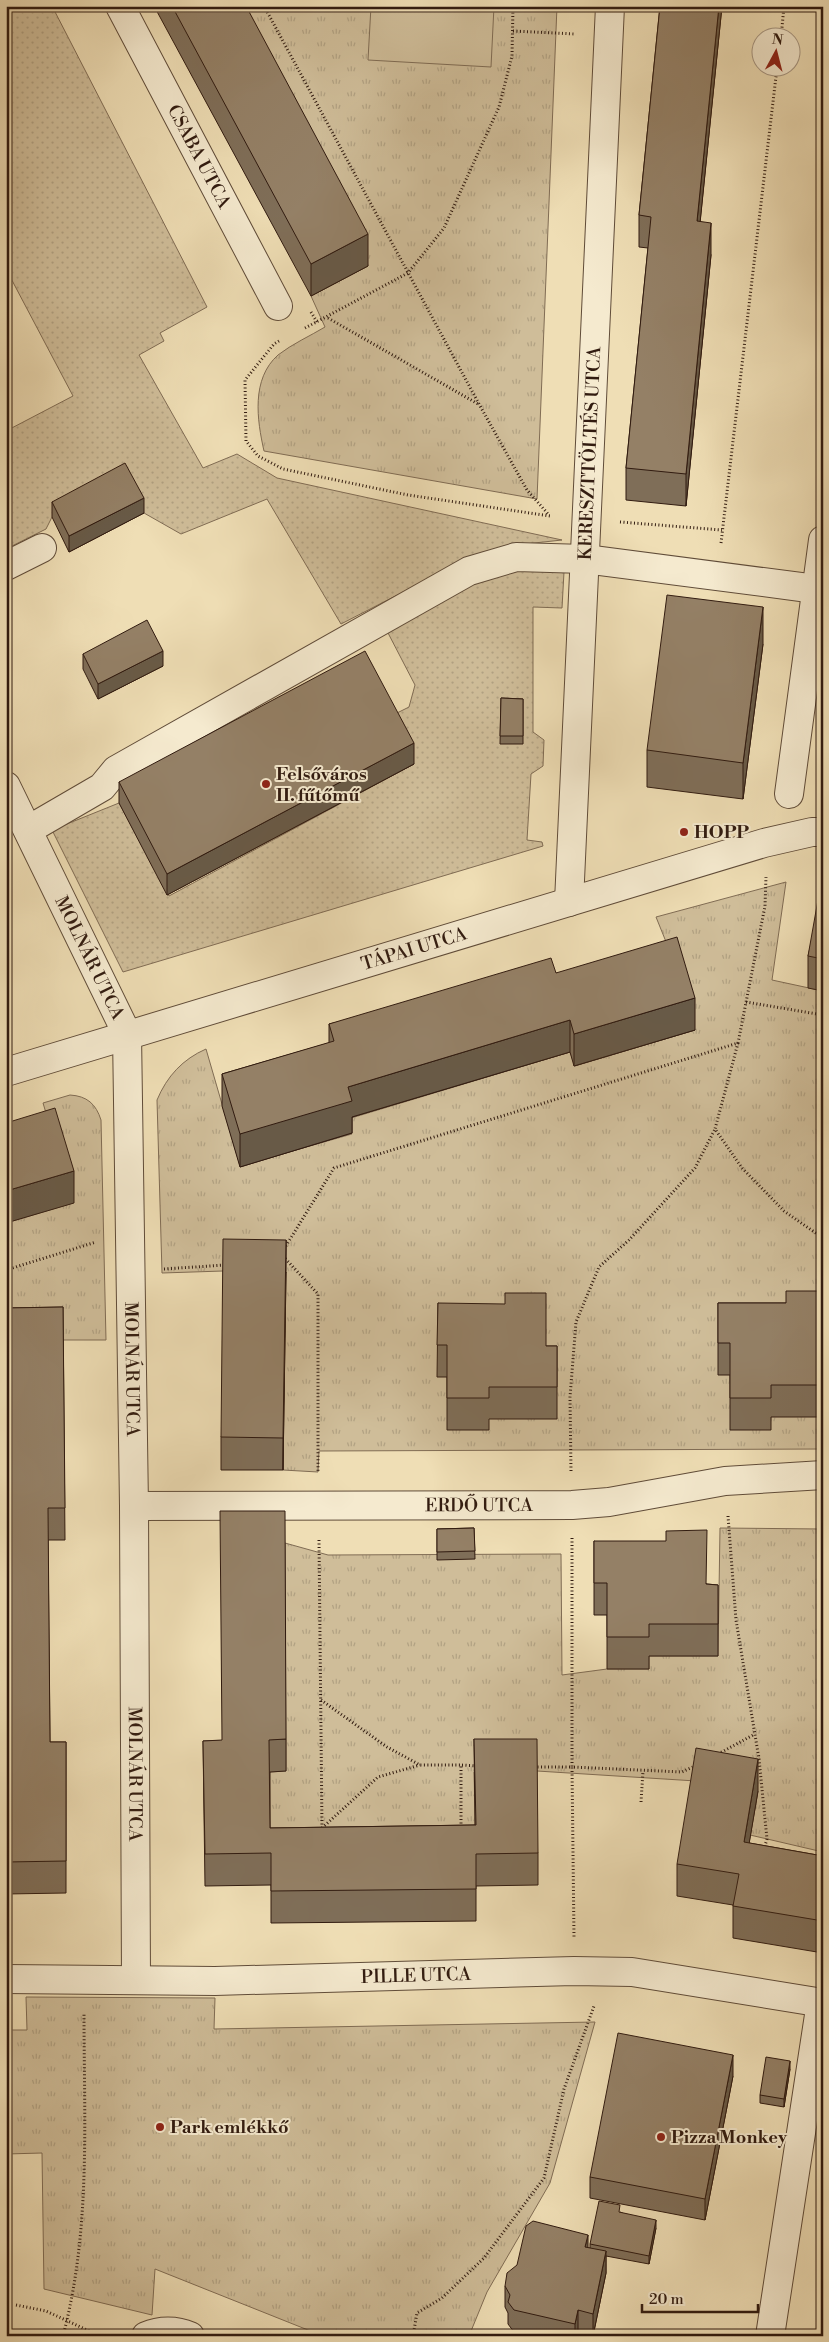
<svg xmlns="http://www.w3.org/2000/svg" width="829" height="2342" viewBox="0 0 829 2342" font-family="'Libre Bodoni',serif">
<defs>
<pattern id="grass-dots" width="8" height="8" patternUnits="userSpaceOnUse" patternTransform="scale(1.25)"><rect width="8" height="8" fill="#cfbd99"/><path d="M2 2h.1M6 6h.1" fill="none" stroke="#b2a283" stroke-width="1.8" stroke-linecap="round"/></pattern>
<pattern id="park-tufts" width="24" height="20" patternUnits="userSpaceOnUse" patternTransform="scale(1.25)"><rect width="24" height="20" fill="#cfbd99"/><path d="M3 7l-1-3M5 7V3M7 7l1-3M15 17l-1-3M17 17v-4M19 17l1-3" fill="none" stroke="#b2a283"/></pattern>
</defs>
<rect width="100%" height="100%" fill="#efdeb5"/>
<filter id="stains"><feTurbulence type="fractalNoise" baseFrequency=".004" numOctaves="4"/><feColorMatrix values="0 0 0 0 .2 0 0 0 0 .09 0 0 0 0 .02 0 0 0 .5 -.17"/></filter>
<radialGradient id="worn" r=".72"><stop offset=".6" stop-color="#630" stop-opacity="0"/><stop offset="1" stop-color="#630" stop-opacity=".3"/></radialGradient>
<g fill="url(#grass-dots)" stroke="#806c54">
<path d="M6,6H52L207,307L160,333L164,341L139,355L203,468L237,454L277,478L562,540L525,544L475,555L341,624L267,499L181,534L144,513L52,517L46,529L6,549V431L73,396L6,269Z"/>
<path d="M523,570L564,572L562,608L533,607V732L544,740L543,766L531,774L527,840L542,842L543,846L123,972L52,830L119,803L169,896L414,764L389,717L409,707L415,685L387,631C429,607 474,573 523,570Z"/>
</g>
<g fill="url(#park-tufts)" stroke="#806c54">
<path d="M229,6H557L537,499L264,451C257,420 251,379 278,355C292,344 310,336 325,327L311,296L368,265Z"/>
<path d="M786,882L772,980L823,991V1449L319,1451L318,1472L283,1470L223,1271L162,1273L157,1100C167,1076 183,1059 206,1049L240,1166L352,1134L348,1119L570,1052L575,1066L695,1030L677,969L656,917Z"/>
<path d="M70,1095C87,1096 96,1104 101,1120L106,1340H6V1223L73,1203L43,1103Z"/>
<path d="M720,1528L823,1529V1852L750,1835L696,1781L537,1771L474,1772L476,1857L270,1860L269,1772L286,1771L285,1543L328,1555L561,1554L562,1675L607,1669H649V1656H718Z"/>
<path d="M26,1997L215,1998L214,2029L595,2022L550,2183L487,2292L469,2336H323L155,2269L152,2315L44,2289L42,2153L6,2154V2030H27Z"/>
</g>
<path fill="#cfbd99" stroke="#806c54" d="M371,6H494L491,67L368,60Z"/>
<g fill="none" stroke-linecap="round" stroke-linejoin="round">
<defs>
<g id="minor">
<path id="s1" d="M120,6L278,306"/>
<path d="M6,566L42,548"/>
<path id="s2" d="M6,786L127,1034L134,1506L136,1980"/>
<path d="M789,794L823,540"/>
<path d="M28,830L102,787L116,770L469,571L516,557L585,559L816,589"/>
<path id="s3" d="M569,902L610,6"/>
<path id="s4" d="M6,1072L764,843L812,832H823"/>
<path id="s5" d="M134,1506L572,1505L609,1502L725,1481L823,1475"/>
<path id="s6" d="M6,1979L215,1981L574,1971L632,1972L823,2003"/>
<path d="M146,2336C160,2330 176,2330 190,2336"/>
<path d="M770,2336L821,2002"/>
</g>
</defs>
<use href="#minor" stroke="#604c39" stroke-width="30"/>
<g stroke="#311b10" stroke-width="3" stroke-dasharray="1 2.5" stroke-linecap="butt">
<path d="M264,6L479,404L527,490L549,515"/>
<path d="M513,31L575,34"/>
<path d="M781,38L784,6"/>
<path d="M311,312L317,322"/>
<path d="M328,318L478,404"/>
<path d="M305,328L408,273L444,228L499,107L512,56L513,6"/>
<path d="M279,341L274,344L245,380L246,441L258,456L283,469L408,495L550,516"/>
<path d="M620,522L722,530"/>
<path d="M721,543L777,68"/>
<path d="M746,1002L823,1015"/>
<path d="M738,1043L715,1129L742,1168L784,1211L823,1238"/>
<path d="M284,1249L334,1168L738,1043L765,906L766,877"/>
<path d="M283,1256L318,1294V1471"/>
<path d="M164,1269L225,1265"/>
<path d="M6,1270L96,1242"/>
<path d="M571,1471L570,1397L576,1322L599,1267L629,1240L695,1168L715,1129"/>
<path d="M728,1516L736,1620L759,1759L767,1839L764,1849"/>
<path d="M572,1538V1767L682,1772L695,1766"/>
<path d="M319,1540L322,1828"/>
<path d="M321,1700L387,1747L420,1765H461"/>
<path d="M718,1754L755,1734"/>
<path d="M534,1767H572L574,1937"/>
<path d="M641,1802L643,1771"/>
<path d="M461,1827V1765L477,1766"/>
<path d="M322,1828L378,1777L420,1765"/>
<path d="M16,2305L46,2311L100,2336"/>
<path d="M63,2336C91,2230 84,2121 84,2013"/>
<path d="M413,2336L417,2313L442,2298L484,2258L544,2178L564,2089L594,2006"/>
</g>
<use href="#minor" stroke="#f5eacf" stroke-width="28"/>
</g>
<g fill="#7f6e58" stroke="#311b10">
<path d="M154,6H246L368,266L311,296Z"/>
<path d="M660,6H722L700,222L711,255L686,506L626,500V468L648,248L639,247V215Z"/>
<path d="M52,502L144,513L69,552L52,517Z"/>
<path d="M763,644L743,799L647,787V750Z"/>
<path d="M83,654L163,666L98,699L83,669Z"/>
<path d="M501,698L523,699V744H500Z"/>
<path d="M414,764L167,895L119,803V782Z"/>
<path d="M823,895V991L808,988V956Z"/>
<path d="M556,973L695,1030L574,1066L570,1052L352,1117V1133L240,1167L222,1106V1074L329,1043V1024Z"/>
<path d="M286,1272L283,1470H221V1437Z"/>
<path d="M823,1291V1417H771V1430H730V1375H718V1303H786Z"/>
<path d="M438,1303L546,1346H557V1419H489V1430H447V1377H437Z"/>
<path d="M63,1307L65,1540H48L50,1742H66V1893L6,1894V1308Z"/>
<path d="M474,1528L475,1559L437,1560V1529Z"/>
<path d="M594,1541L707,1584L718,1585V1656H649V1669H607V1615H594Z"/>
<path d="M286,1739V1771L270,1772V1828L475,1825L474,1739L538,1853V1885L476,1886V1921L271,1923V1885L205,1886L203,1741Z"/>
<path d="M758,1791L749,1843L823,1856V1953L733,1938V1905L677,1896V1864Z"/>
<path d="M790,2069L784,2107L760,2103V2095Z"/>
<path d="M733,2076L705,2220L590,2198V2177Z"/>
<path d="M620,2212L656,2228L649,2264L606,2256V2273L593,2336L578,2332V2336H532L514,2332L508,2324V2313L505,2307V2286L588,2248H590V2244Z"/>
</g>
<g fill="#685a47" stroke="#311b10">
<path d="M719,6H722L697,253V221Z"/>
<path d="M711,223V255L686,506V474Z"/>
<path d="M368,234V266L311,296V264Z"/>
<path d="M144,498V513L69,552V536Z"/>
<path d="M763,607V644L743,799V763Z"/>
<path d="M163,651V666L98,699V684Z"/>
<path d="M414,743V764L167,895V874Z"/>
<path d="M695,998V1030L574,1066V1034Z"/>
<path d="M570,1020V1052L352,1117V1133L240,1167V1134L348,1087Z"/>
<path d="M74,1171V1203L6,1223V1191Z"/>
<path d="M286,1240V1272L283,1470V1438Z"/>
<path d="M758,1759V1791L744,1874V1842Z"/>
<path d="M733,2055V2076L705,2220V2199Z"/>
<path d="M790,2061V2069L784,2107V2099Z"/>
<path d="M656,2220V2228L649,2264V2256Z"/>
<path d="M588,2235V2256L585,2247Z"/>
<path d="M606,2251V2273L593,2336V2314Z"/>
<path d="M578,2310V2336H575V2324Z"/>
</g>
<g fill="#948066" stroke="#311b10">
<path d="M172,6H246L368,234L311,264Z"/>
<path d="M660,6H719L697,221L711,223L686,474L626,468L651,217L639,215Z"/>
<path d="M125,463L144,498L69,536L52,502Z"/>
<path d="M667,595L763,607L743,763L647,750Z"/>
<path d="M147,620L163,651L98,684L83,654Z"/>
<path d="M365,651L414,743L167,874L119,782Z"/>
<path d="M501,698L523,699V736H500Z"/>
<path d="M819,894L823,895V959L808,956Z"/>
<path d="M677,937L695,998L574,1034L570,1020L348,1087L352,1101L240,1134L222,1074L334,1041L329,1024L551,958L556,973Z"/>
<path d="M55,1108L74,1171L6,1191V1123Z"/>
<path d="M223,1239L286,1240L283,1438L221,1437Z"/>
<path d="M786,1291H823V1385H771V1398H730V1343H718V1303H786Z"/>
<path d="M505,1293H546V1346H557V1387H489V1398H447V1345H437L438,1303L505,1304Z"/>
<path d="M63,1307L65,1508H48L50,1742H66V1861L6,1862V1308Z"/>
<path d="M220,1511H285L286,1739L269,1740L270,1828L476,1825L474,1739H537L538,1853L476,1854V1889L271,1891V1853L205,1854L203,1741L222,1740Z"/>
<path d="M474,1528L475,1551L437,1552V1529Z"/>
<path d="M707,1530L706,1584L718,1585V1624H649V1637H607V1583H594V1541H666V1531Z"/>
<path d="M696,1748L758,1759L744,1842L823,1856V1921L733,1906L739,1874L677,1864Z"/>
<path d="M618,2033L733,2055L705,2199L590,2177Z"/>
<path d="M766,2057L790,2061L784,2099L760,2095Z"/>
<path d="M599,2201L620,2205L619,2212L656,2220L649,2256L590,2244Z"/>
<path d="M533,2221L588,2235L585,2247L606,2251L593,2314L578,2310L575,2324L514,2310L508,2302L510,2295L505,2286L507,2273L517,2265L526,2226Z"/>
</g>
<g fill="#8f2418" stroke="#f5eacf" stroke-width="2">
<circle cx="266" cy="784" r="5"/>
<circle cx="684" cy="832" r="5"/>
<circle cx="160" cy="2127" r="5"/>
<circle cx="661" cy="2137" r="5"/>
</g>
<g text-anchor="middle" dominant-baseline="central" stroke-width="4" stroke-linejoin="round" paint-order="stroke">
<g font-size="18" fill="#311b10" stroke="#f5eacf">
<text stroke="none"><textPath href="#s1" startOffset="170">CSABA UTCA</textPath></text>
<text stroke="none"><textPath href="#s3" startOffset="449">KERESZTTÖLTÉS UTCA</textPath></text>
<text stroke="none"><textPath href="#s4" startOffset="426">TÁPAI UTCA</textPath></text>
<text stroke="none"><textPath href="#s2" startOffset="191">MOLNÁR UTCA</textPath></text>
<text stroke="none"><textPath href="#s2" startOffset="611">MOLNÁR UTCA</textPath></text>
<text stroke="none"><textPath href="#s5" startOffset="345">ERDŐ UTCA</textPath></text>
<text stroke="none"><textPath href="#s2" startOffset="1016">MOLNÁR UTCA</textPath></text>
<text stroke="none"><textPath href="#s6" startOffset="410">PILLE UTCA</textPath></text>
</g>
<g font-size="18" font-weight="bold" fill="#311b10" stroke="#f5eacf" text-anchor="start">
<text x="276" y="774">Felsőváros<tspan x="276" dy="21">II. fűtőmű</tspan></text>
<text x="694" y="832">HOPP</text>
<text x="170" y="2127">Park emlékkő</text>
<text x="671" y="2137">Pizza Monkey</text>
</g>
</g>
<rect width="829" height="2342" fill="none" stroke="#efdeb5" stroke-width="25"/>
<rect x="8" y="8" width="814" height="2327" fill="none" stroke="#311b10" stroke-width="2.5"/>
<rect x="12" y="12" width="804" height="2317" fill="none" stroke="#311b10"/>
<g transform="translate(776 52) rotate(7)"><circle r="24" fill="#f5eacf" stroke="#a79783"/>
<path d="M0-4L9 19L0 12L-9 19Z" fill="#8f2418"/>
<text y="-8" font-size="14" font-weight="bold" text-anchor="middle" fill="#311b10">N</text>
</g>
<path d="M642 2304v8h116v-8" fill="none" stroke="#311b10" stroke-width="2.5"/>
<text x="649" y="2304" font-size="15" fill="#311b10" stroke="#f5eacf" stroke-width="4" paint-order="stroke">20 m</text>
<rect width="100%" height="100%" filter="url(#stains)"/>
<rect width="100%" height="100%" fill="url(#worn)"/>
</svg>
